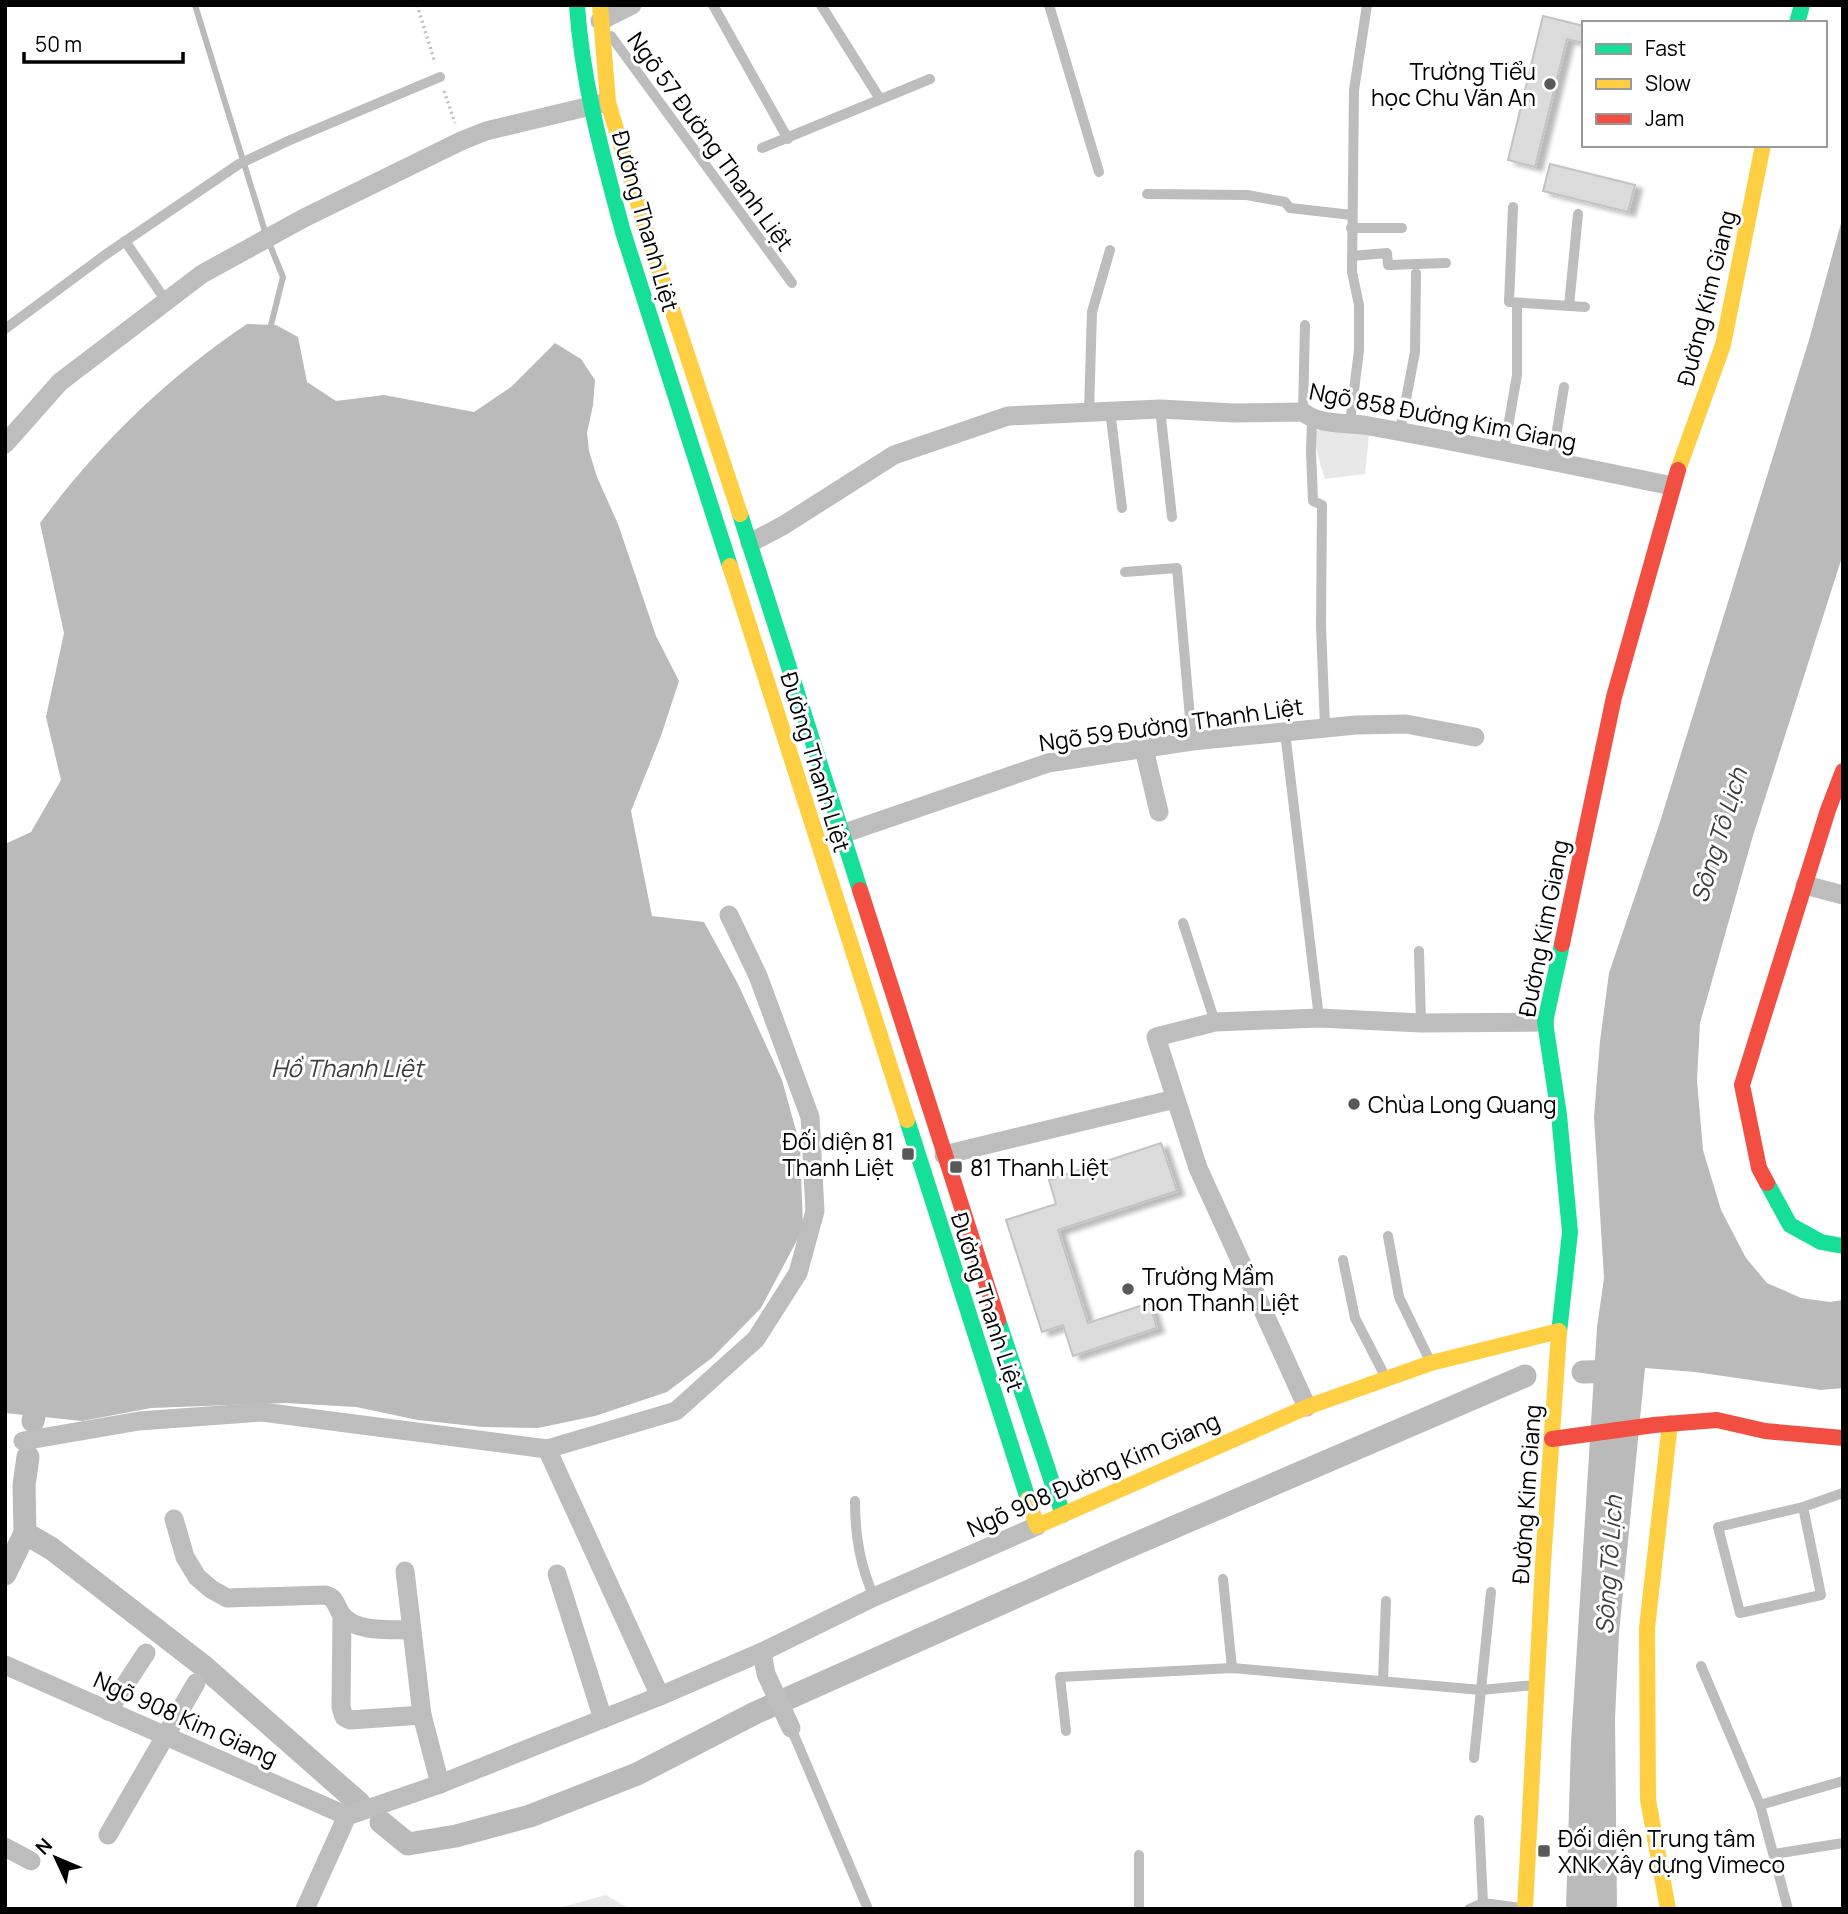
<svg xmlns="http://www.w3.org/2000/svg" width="1848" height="1914" viewBox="0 0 1848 1914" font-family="Manrope,sans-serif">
<defs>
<filter id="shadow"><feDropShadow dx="7" dy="4" stdDeviation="2" flood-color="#0004"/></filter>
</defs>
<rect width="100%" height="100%" fill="#fff"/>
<g fill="#e8e8e8">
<path d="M1323,429L1369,435L1365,474L1325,479C1320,463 1314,448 1316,431Z"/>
<path d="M606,1895L625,1906L626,1909H555Z"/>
</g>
<g fill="#bababa">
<path d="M1843,216V554L1752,839L1700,1023L1697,1081L1703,1150L1721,1210L1746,1258L1767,1283L1801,1298L1830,1302L1843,1300V1388L1821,1390L1695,1372L1645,1368L1619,1633L1615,1718L1617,1909H1566L1571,1742L1597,1327L1604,1278L1594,1117L1600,1041L1609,973L1659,825L1809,340Z"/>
<path d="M247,324L276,325L298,337L307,382L336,401L384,395L474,412L511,387L555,343L581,359L595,380L593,405L587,433L589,451L597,477L618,524L656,636L679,681L661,736L631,811L652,916L704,922L738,984L782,1080L800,1145L803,1229L761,1308L713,1357L667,1392L595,1416L538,1428L482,1427L418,1420L356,1407L286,1403L151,1408L82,1421L5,1413V844L31,832L61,780L46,717L64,633L40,523C98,445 166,378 247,324Z"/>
</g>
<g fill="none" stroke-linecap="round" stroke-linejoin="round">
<path stroke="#bababa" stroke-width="6" d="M195,5L267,238L283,277L271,325"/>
<g stroke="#bababa" stroke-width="23">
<path d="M1583,1372L1626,1371"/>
<path d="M33,1421L34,1417"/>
<path d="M28,1457L24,1485L25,1533L52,1549L202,1665L359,1803"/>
<path d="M5,1574L25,1533"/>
<path d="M381,1822L408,1844L456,1836L530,1816L637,1774L755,1713L1121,1550L1525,1376"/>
</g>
</g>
<g fill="#dbdbdb" stroke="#c3c3c3" stroke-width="2" filter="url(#shadow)">
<path d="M1543,16L1584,26V43L1567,39L1535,167L1508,160Z"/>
<path d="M1550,164L1635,185L1628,212L1543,191Z"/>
<path d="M1161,1143L1177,1191L1058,1230L1088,1323L1149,1303L1157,1328L1073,1356L1063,1325L1042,1332L1006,1220L1056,1204L1049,1180Z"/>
</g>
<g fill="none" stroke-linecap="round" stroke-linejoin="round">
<g stroke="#c2c2c2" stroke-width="3.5" stroke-dasharray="2 3.5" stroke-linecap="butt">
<path d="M417,5L435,63"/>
<path d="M444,91L455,123"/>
</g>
<g stroke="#bdbdbd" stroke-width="10">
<path d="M713,5L788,139"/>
<path d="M821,5L880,99"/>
<path d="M1049,5L1099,172"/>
<path d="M611,36L792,283"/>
<path d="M762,148L930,79"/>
<path d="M1147,194L1247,195L1285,202L1290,208L1352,215"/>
<path d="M1513,207L1509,302L1585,307"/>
<path d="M1351,228H1402"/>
<path d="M125,241L166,301"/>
<path d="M1352,256L1387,253L1388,265L1446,263"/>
<path d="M1569,306L1578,214"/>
<path d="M5,329L105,255L239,164L288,141L440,77"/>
<path d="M1160,409L1172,517"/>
<path d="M1110,410L1122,508"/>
<path d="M1089,411L1092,312L1110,250"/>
<path d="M1303,412L1305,325"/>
<path d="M1312,420L1311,451L1313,501L1322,505L1321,626L1325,727"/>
<path d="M1350,423L1359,350V305L1352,272L1354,90L1367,5"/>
<path d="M1400,431L1415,352L1416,273"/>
<path d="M1504,450L1517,375V303"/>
<path d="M1552,461L1564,387"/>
<path d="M1125,572L1177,568L1192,741"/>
<path d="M1285,732L1319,1018"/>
<path d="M1183,923L1215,1022"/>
<path d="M1419,951L1421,1023"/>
<path d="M1388,1236L1399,1297L1429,1359"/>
<path d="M1343,1260L1355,1318L1386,1378"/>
<path d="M855,1501C855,1536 860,1565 874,1597"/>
<path d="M1803,1507L1821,1595L1740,1613L1718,1527L1803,1507L1843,1493"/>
<path d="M1223,1579L1232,1668"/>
<path d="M1701,1666L1760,1805L1788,1909"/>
<path d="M1383,1681L1386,1601"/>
<path d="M791,1728L868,1909"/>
<path d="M1066,1731L1060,1677L1232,1668L1481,1690L1535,1685"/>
<path d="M1474,1758L1491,1592"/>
<path d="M1760,1805L1843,1781"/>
<path d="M1479,1820L1483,1903"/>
<path d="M1774,1854L1843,1843"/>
<path d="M1139,1855V1909"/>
<path d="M1469,1909L1483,1903L1521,1908"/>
</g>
<g stroke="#bdbdbd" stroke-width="19">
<path d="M600,21L632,5"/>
<path d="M5,444L60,382L202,274L304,218L461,141L486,131L603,103"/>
<path d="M750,543L784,525L894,455L1008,416L1160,409L1234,413L1303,412C1320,426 1348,422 1369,426C1471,444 1571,465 1672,486"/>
<path d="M1144,749L1159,812"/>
<path d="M842,834L1048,763L1192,741L1356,725L1406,724L1475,737"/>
<path d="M1805,885L1843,895"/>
<path d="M944,1155L1175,1099"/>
<path d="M1307,1407L1198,1168L1156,1037L1215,1022L1319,1018L1421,1023L1545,1022"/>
<path d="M23,1441L139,1421L262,1412L547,1449L676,1411L756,1339L798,1273L815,1211L810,1117L758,976L729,915"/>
<path d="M547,1449L660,1696"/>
<path d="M174,1519L185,1557L197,1577L211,1589L227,1598L325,1595C337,1598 335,1606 342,1615C356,1633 391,1629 411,1630"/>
<path d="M405,1571L422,1715L440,1784"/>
<path d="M557,1574L603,1719"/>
<path d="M342,1615L341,1707L344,1717L350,1720L422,1715"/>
<path d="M762,1652L766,1674L791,1728"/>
<path d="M5,1665L347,1816L440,1784L660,1696L762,1652L874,1597L1037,1526"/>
<path d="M108,1711L146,1653"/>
<path d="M108,1835L196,1683"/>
<path d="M5,1847L31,1861"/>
<path d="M305,1909L347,1816"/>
</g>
<g stroke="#16e098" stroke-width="16">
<path d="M577,5C582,83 603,157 623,232L730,566"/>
<path d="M1797,23L1802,5"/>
<path d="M740,514L860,890"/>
<path d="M907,1120L1028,1499"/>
<path d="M1767,1183L1790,1225L1821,1242L1843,1246"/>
<path d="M998,1320L1063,1515"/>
<path d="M1559,1333L1570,1232L1559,1115L1545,1022L1562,944"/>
</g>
<g stroke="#ffcf43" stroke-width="16">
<path d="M600,5L608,102L647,234L740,514"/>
<path d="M1678,470L1723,345L1763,145"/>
<path d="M730,566L907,1120"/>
<path d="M1028,1499L1037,1526L1307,1407L1431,1363L1559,1331"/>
<path d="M1525,1909L1543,1563L1559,1333"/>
<path d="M1668,1909L1648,1800L1647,1628L1670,1423"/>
</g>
<g stroke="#f24e42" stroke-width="16">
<path d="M860,890L998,1320"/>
<path d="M1562,944L1614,697L1678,470"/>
<path d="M1767,1183L1759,1168L1742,1085L1828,810L1843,771"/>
<path d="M1552,1439L1654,1425L1717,1420L1765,1431L1843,1438"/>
</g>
</g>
<g fill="#595959" stroke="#fff" stroke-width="2.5">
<circle cx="1550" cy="84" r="7"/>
<circle cx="1354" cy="1104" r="7"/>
<rect x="901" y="1147" width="14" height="14" rx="3.5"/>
<rect x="949" y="1160" width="14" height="14" rx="3.5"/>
<circle cx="1128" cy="1289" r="7"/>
<rect x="1537" y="1844" width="14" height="14" rx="3.5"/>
</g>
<g text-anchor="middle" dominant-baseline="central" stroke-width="6" stroke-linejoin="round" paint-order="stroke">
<g font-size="23" fill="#000" stroke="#fff" text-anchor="start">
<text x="1536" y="71" text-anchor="end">Trường Tiểu<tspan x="1536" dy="26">học Chu Văn An</tspan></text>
<text x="1368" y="1104">Chùa Long Quang</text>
<text x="894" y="1141" text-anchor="end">Đối diện 81<tspan x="894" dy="26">Thanh Liệt</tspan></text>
<text x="970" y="1167">81 Thanh Liệt</text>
<text x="1142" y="1276">Trường Mầm<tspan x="1142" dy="26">non Thanh Liệt</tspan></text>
<text x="1558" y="1838">Đối diện Trung tâm<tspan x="1558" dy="26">XNK Xây dựng Vimeco</tspan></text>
</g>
<g font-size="23" fill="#000" stroke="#fff">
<text transform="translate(711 141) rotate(54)">Ngõ 57 Đường Thanh Liệt</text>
<text transform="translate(646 221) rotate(74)">Đường Thanh Liệt</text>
<text transform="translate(1706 298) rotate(-76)">Đường Kim Giang</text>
<text transform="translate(1443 416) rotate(11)">Ngõ 858 Đường Kim Giang</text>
<text transform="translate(1171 724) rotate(-8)">Ngõ 59 Đường Thanh Liệt</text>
<text transform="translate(816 762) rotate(73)">Đường Thanh Liệt</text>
<text transform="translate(1543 928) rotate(-79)">Đường Kim Giang</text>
<text transform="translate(988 1302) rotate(72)">Đường Thanh Liệt</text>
<text transform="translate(1093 1474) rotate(-24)">Ngõ 908 Đường Kim Giang</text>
<text transform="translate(1526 1494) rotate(-86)">Đường Kim Giang</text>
<text transform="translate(186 1718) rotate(24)">Ngõ 908 Kim Giang</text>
</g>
<g font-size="24" font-style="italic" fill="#3d3d3d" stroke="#fff">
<text transform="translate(1718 835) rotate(-73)">Sông Tô Lịch</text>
<text x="347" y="1067">Hồ Thanh Liệt</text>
<text transform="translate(1608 1565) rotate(-86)">Sông Tô Lịch</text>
</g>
</g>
<rect width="1848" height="1914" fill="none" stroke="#000000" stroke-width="14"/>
<rect x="1582" y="21" width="245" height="126" fill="#ffffff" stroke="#999999" stroke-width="2"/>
<rect x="1596" y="44" width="35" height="10" fill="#16e098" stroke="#999999" stroke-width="2"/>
<text x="1645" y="56" font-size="21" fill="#000000">Fast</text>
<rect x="1596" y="79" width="35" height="10" fill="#ffcf43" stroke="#999999" stroke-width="2"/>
<text x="1645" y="91" font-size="21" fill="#000000">Slow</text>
<rect x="1596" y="114" width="35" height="10" fill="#f24e42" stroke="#999999" stroke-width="2"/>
<text x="1645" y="126" font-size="21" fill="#000000">Jam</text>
<g transform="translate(56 1858) rotate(314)" stroke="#ffffff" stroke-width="5" paint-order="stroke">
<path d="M0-5L12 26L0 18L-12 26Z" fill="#000000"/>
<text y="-10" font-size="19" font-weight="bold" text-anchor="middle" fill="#000000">N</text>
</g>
<path d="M24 52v10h159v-10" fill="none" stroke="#000000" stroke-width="3.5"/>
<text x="35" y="52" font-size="21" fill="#000000" stroke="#ffffff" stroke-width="5" paint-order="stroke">50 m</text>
</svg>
